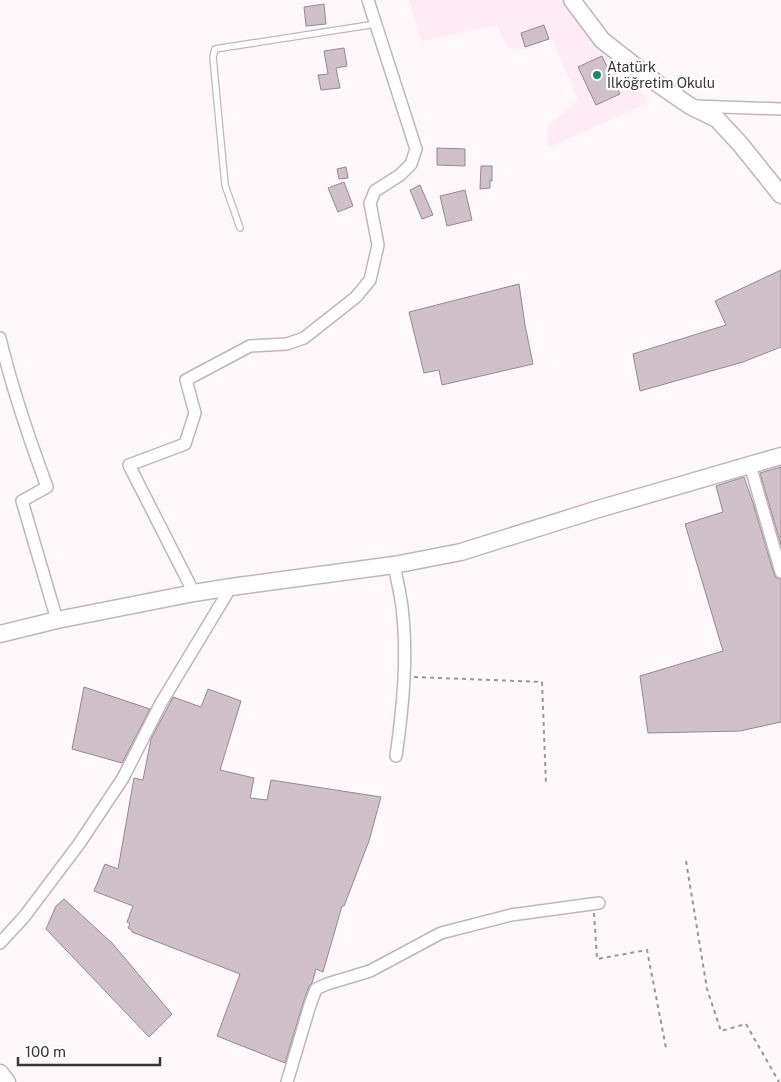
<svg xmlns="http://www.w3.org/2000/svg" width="781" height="1082" viewBox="0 0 781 1082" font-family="'Public Sans',sans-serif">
<rect width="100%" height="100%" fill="#fef8fb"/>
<path fill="#feebf4" d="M409,0H567L649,102L548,148L547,127L578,100L552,38L527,49L508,48L497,25L421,41Z"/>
<g fill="#d0c1c8" stroke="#96888e">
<path d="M324,4L326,24L306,26L304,7Z"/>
<path d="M544,25L549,39L525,47L521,33Z"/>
<path d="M344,48L347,66L336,68L340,88L321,90L318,75L328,74L324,51Z"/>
<path d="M602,56L620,94L596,105L578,67Z"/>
<path d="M437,148L465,149V166L437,165Z"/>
<path d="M481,166H492V181L490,180V188L480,189Z"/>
<path d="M346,167L348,178L339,179L337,169Z"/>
<path d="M344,182L353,206L338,212L328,188Z"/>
<path d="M420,185L433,215L422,219L410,190Z"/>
<path d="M465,190L472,220L447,226L440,196Z"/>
<path d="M781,270V347L743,362L640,391L633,354L726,325L715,301Z"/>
<path d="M519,284L525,325L533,364L442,385L439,370L424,373L409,312Z"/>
<path d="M781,467V545L760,473Z"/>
<path d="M744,477L753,503L774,574L776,578L781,579V722L740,731L648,733L640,676L723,651L685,524L723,512L716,486Z"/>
<path d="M84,687L150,709L122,763L72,749Z"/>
<path d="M208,689L241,701L220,770L254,778L250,798L267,800L271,780L381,797L369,841L344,906H342L323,972L316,969L312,983L309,986L303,1003L285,1063L217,1036L240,974L132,932V930L128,928L130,924L127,922L133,906L94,891L105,864L118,869L134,778L143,780L151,739L170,703L173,697L201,707Z"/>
<path d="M64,899L112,943L172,1014L149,1037L46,929L56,906Z"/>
</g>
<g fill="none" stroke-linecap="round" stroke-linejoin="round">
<defs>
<path id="lane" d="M240,228L225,185L213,57L215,49L376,24"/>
<g id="street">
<path d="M694,106L781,109"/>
<path d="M0,338C12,389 29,438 47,487L22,501L57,620"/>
<path d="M750,465L781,572"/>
<path d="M394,565C397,579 400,593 402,607C408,656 403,707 396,756"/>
<path d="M194,593L129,465L185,444L195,413L186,380L250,346L287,344L304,338L356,297L370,280L378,245L370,203L375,191L400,175L411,164L416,149L368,0"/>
<path d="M0,943L24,917L79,844L123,778L161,703L231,587"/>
<path d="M287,1082L310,1005L316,989L327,984L370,971L441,933L511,915L599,903"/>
</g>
<g id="secondary">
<path d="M572,0L602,40L658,84L690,106L717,119L741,145L781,195"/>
<path d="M0,634L57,620L194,593L231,587L394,565L461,552L595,510L781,456"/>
<path d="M0,1073L7,1082"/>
</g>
</defs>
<use href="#lane" stroke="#c3b4bb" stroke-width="8"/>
<use href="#street" stroke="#c3b4bb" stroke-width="14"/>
<use href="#secondary" stroke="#c3b4bb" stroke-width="19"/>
<g stroke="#9b9598" stroke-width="2" stroke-dasharray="4 4" stroke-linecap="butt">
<path d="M414,677L542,682L546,784"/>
<path d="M686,861L707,989L721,1031L746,1024L779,1082"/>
<path d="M594,913L597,959L647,950L666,1048"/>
</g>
<use href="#lane" stroke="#fff" stroke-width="5.5"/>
<use href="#street" stroke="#fff" stroke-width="11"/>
<use href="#secondary" stroke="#fff" stroke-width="16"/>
</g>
<circle fill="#1b8a69" stroke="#fff" stroke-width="2" cx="597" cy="75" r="5"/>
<g text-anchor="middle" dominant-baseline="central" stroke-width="4.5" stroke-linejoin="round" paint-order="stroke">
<g font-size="14" fill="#3a3437" stroke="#fff" text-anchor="start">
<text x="607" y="67">Atatürk<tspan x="607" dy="16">İlköğretim Okulu</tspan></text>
</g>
</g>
<path d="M18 1057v8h142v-8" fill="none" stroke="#3a3437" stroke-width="2.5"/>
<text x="25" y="1057" font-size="15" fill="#3a3437" stroke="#ffffff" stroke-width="4" paint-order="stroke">100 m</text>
</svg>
